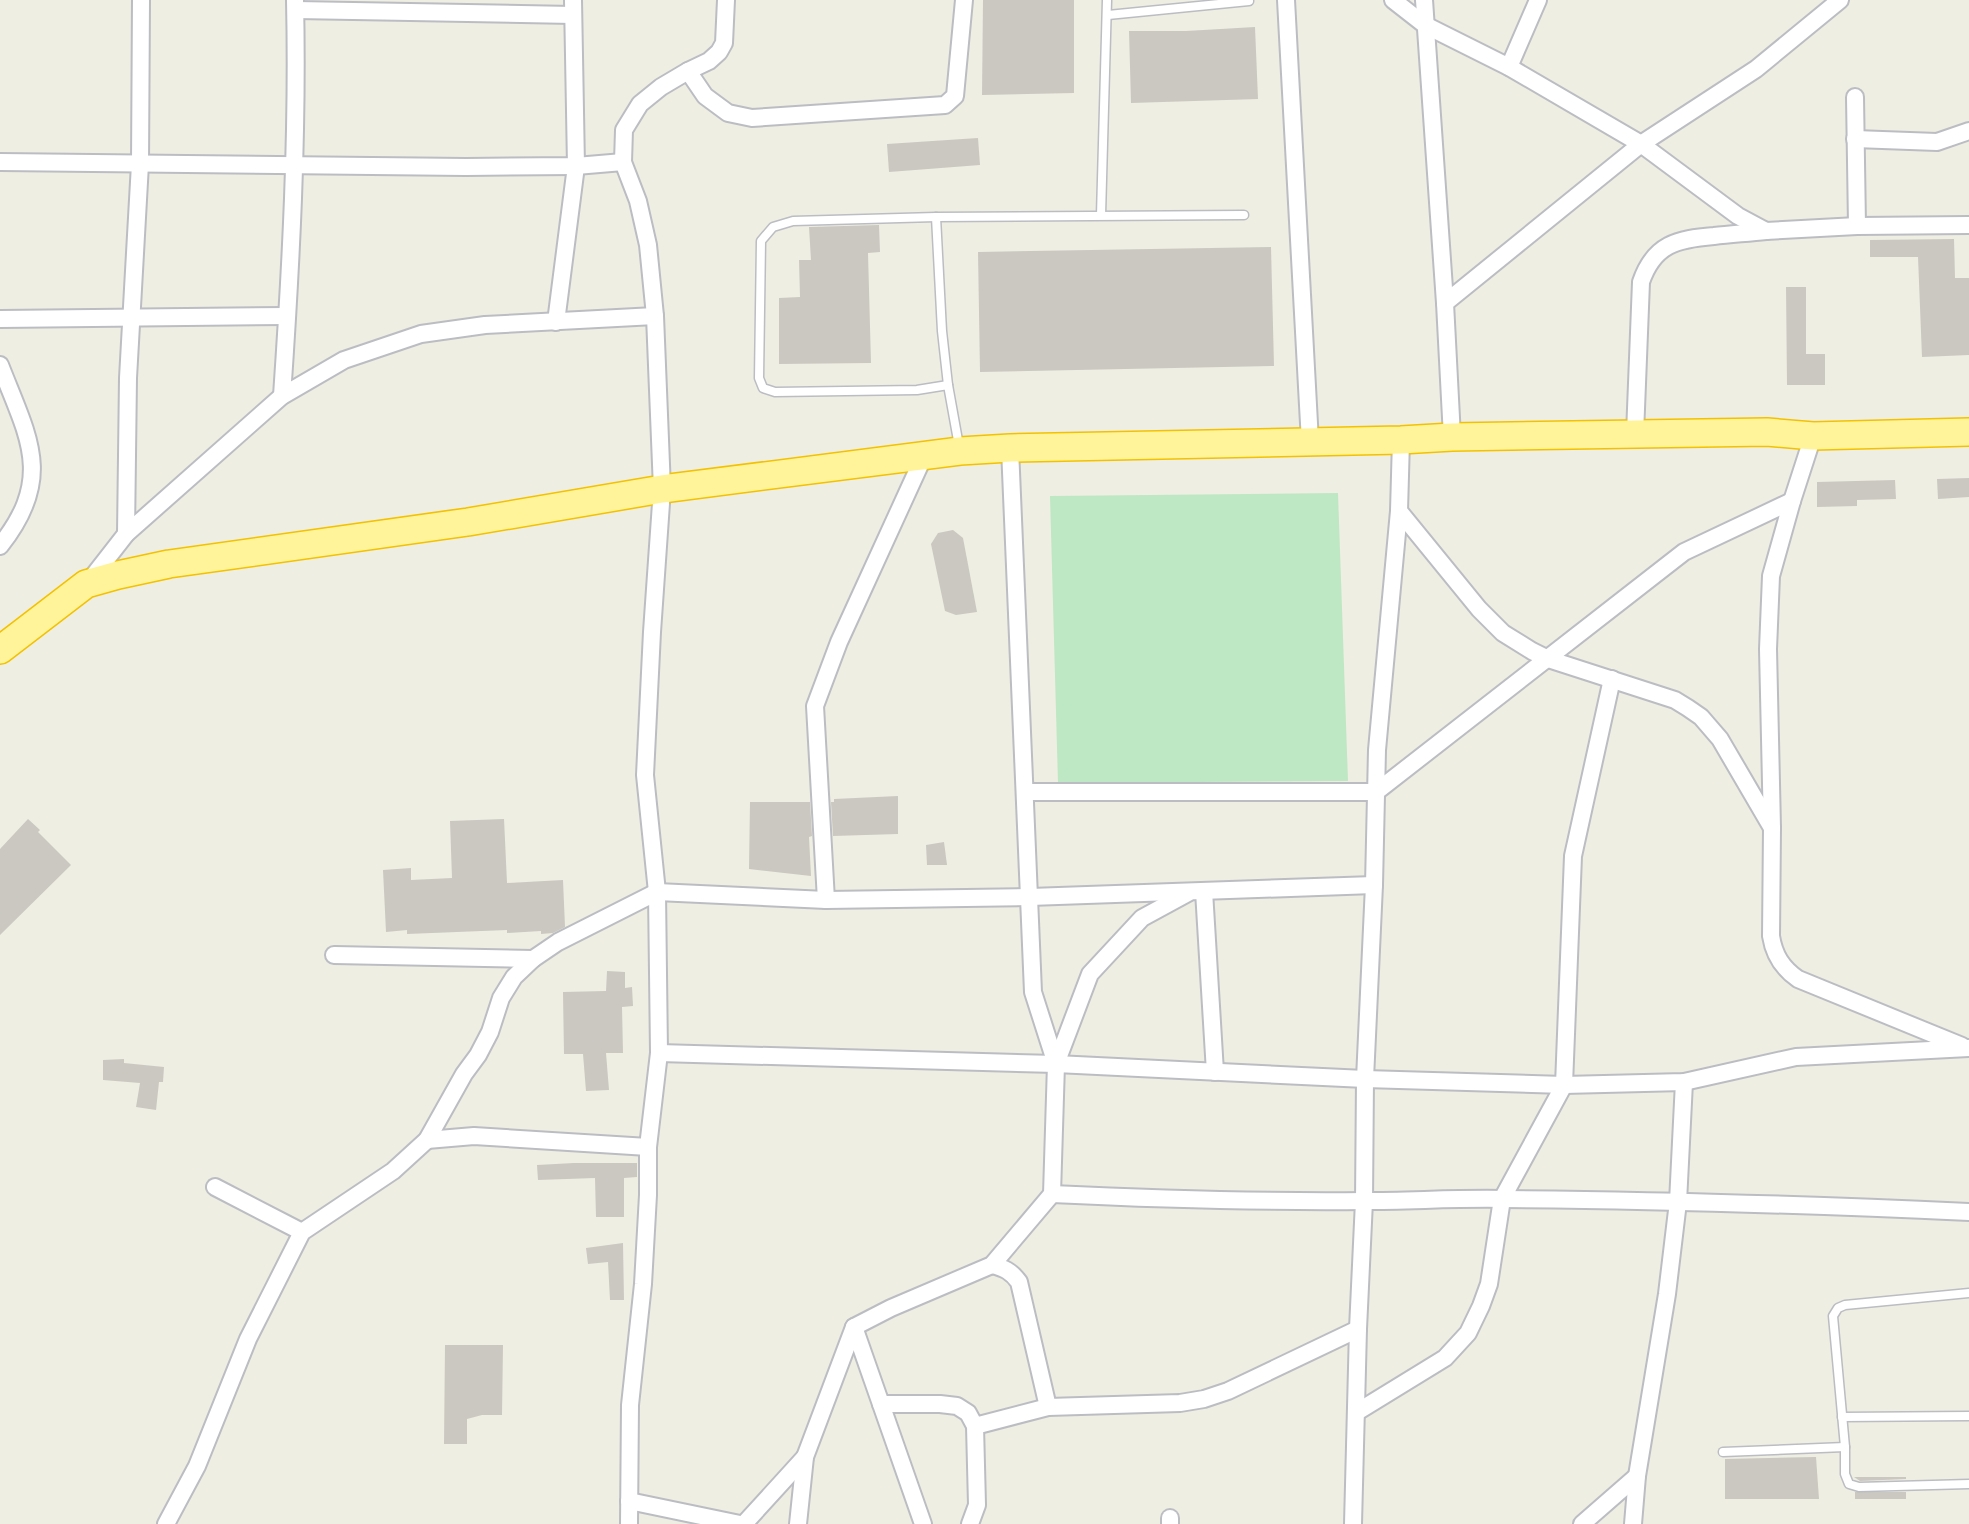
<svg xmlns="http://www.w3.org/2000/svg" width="1969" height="1524" viewBox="0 0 1969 1524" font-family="Raleway,sans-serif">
<rect width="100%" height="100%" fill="#efeee3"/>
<path fill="#bee8c3" d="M1338,493L1348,781L1058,783L1050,496Z"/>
<g fill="#cac8c0">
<path d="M983,0H1074V93L982,95Z"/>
<path d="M1255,27L1258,99L1131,103L1129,31H1186Z"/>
<path d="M978,138L980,165L889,172L887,144Z"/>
<path d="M879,225L880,252L868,253L871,363L779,364V298L800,297L799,260H811L809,227Z"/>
<path d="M1954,239L1955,278H1969V355L1922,357L1918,257H1870V240Z"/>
<path d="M1271,247L1274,366L980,372L978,252Z"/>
<path d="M1786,287H1806V354H1825V385H1787Z"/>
<path d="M1969,478V497L1938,499L1937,479Z"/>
<path d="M1895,480L1896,499L1857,500V506L1817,507V482Z"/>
<path d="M953,530L963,538L977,612L956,615L945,611L931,544L938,533Z"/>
<path d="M898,796V834L833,836L831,802H834V799Z"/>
<path d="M750,802H810L812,836L809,837L811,876L749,869Z"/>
<path d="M28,819L40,830L38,832L71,865L0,935V849Z"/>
<path d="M504,819L507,883L563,880L565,927L553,933L541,934V931L507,933V930L407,934V930L386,932L383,870L411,868V880L452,878L450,821Z"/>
<path d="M944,842L947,865H927L926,845Z"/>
<path d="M607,971L625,972V988L632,987L633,1006L622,1007L623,1053H606L609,1090L586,1091L583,1054H564L563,992L606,991Z"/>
<path d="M124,1059V1063L164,1067L163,1082H159L156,1110L136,1107L140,1083L103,1080V1060Z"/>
<path d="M574,1163H637V1177L624,1178V1217H596L595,1178L538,1180L537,1165Z"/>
<path d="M623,1243L624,1300H610L608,1262L588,1264L586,1248Z"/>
<path d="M445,1345H503L502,1415H482L467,1419V1444H444Z"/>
<path d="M1816,1457L1819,1499H1725V1459Z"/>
<path d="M1854,1477H1906V1479L1860,1481Z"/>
<rect x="1855" y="1492" width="51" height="7"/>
</g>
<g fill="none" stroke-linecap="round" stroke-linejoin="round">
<defs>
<g id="service">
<path d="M1108,15L1249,1"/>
<path d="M1101,215L1107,0"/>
<path d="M936,217L942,331L948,385L959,446"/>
<path d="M948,385L917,390L775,392L763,388L759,378L761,241L773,227L793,221L936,217L1244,215"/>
<path d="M1969,1293L1845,1305L1838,1308L1833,1316L1845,1447V1474L1849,1484L1859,1487L1969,1484"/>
<path d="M1842,1417L1969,1416"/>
<path d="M1723,1452L1845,1447"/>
</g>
<g id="minor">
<path d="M1286,0L1310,442"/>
<path d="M1393,0L1425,25L1509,67L1641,144L1738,216L1766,231L1857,226L1969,225"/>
<path d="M1424,0L1445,303L1452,437"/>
<path d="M296,10L573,15"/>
<path d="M1509,67L1538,0"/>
<path d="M688,71L705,96L728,113L752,118L945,105L955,96L964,0"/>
<path d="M1855,97L1857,226"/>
<path d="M1855,139L1937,142L1969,131"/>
<path d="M0,162L466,167L576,166L623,162"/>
<path d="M1445,303L1641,144L1756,69L1840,0"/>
<path d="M0,319L287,316"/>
<path d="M556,322L576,166L573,0"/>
<path d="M0,365C28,437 55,477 0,546"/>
<path d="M282,396C291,265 298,132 295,0"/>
<path d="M1635,434L1641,282C1654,244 1677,239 1714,236C1731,234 1748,233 1766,231"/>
<path d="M1813,436L1792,501L1771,576L1768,649L1772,828L1771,936C1774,955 1782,968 1798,979L1962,1046"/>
<path d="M1399,511L1479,609L1503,633L1532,651L1548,659L1675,700L1688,708L1701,717L1720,739L1772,828"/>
<path d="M126,534L128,378L140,164L141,0"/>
<path d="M87,584L126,534L282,396L344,360L421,334L485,325L655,316"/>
<path d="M1025,792H1376L1684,552L1792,501"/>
<path d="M1204,891L1215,1072"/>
<path d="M826,900L815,706L839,642L924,456"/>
<path d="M334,955L533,959"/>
<path d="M659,1053L1056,1064L1365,1079L1564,1085L1684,1082L1796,1057L1969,1048"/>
<path d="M1056,1064L1090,974L1142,918L1188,893"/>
<path d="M427,1140L474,1136L648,1147"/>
<path d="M215,1187L302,1232"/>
<path d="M1052,1194C1156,1199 1261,1202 1365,1201C1411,1201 1458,1198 1504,1199C1659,1200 1814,1205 1969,1212"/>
<path d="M992,1265C1004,1268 1011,1271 1019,1282L1048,1407"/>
<path d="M854,1327L923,1524"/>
<path d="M881,1404H940L957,1406L968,1413L975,1426L977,1505L970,1524"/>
<path d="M1357,1412L1445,1358L1468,1333L1481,1306L1489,1284L1502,1199L1564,1085L1573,856L1612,679"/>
<path d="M975,1426L1048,1407L1180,1403L1204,1399L1228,1391L1358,1329"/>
<path d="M629,1501L740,1524"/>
<path d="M1170,1518V1524"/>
<path d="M166,1524L197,1466L248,1339L302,1232L393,1171L427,1140L464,1074L478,1055L490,1032L501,998L514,977L533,959L558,942L657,892L826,900L1030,897L1374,885"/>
<path d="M629,1524L630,1405L643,1284L648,1195V1147L659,1053L657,892L645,775L652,632L662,489L655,316L648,245L638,201L623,162L624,130L640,104L661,87L688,71L709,61L719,52L724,43L726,0"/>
<path d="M744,1524L805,1457"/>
<path d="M798,1524L805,1457L854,1327L891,1308L992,1265L1052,1194L1056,1064L1033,992L1010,448"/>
<path d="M1353,1524L1358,1329L1364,1201L1365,1079L1374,885L1377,750L1399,511L1401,440"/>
<path d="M1582,1524L1637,1476"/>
<path d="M1633,1524L1637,1476L1667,1294L1678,1202L1684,1082"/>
</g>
<path id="trunk" d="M0,650L86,584L118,575L169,564L468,522L662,489L960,451L1010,448L1401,440L1452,437L1767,432L1813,436L1969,432"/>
</defs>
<use href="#service" stroke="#bbbdc3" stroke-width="11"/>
<use href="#minor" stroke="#bbbdc3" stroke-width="20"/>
<use href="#trunk" stroke="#f3c100" stroke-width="30"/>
<use href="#service" stroke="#fff" stroke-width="8"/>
<use href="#minor" stroke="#fff" stroke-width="16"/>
<use href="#trunk" stroke="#fff49a" stroke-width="27"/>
</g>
</svg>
